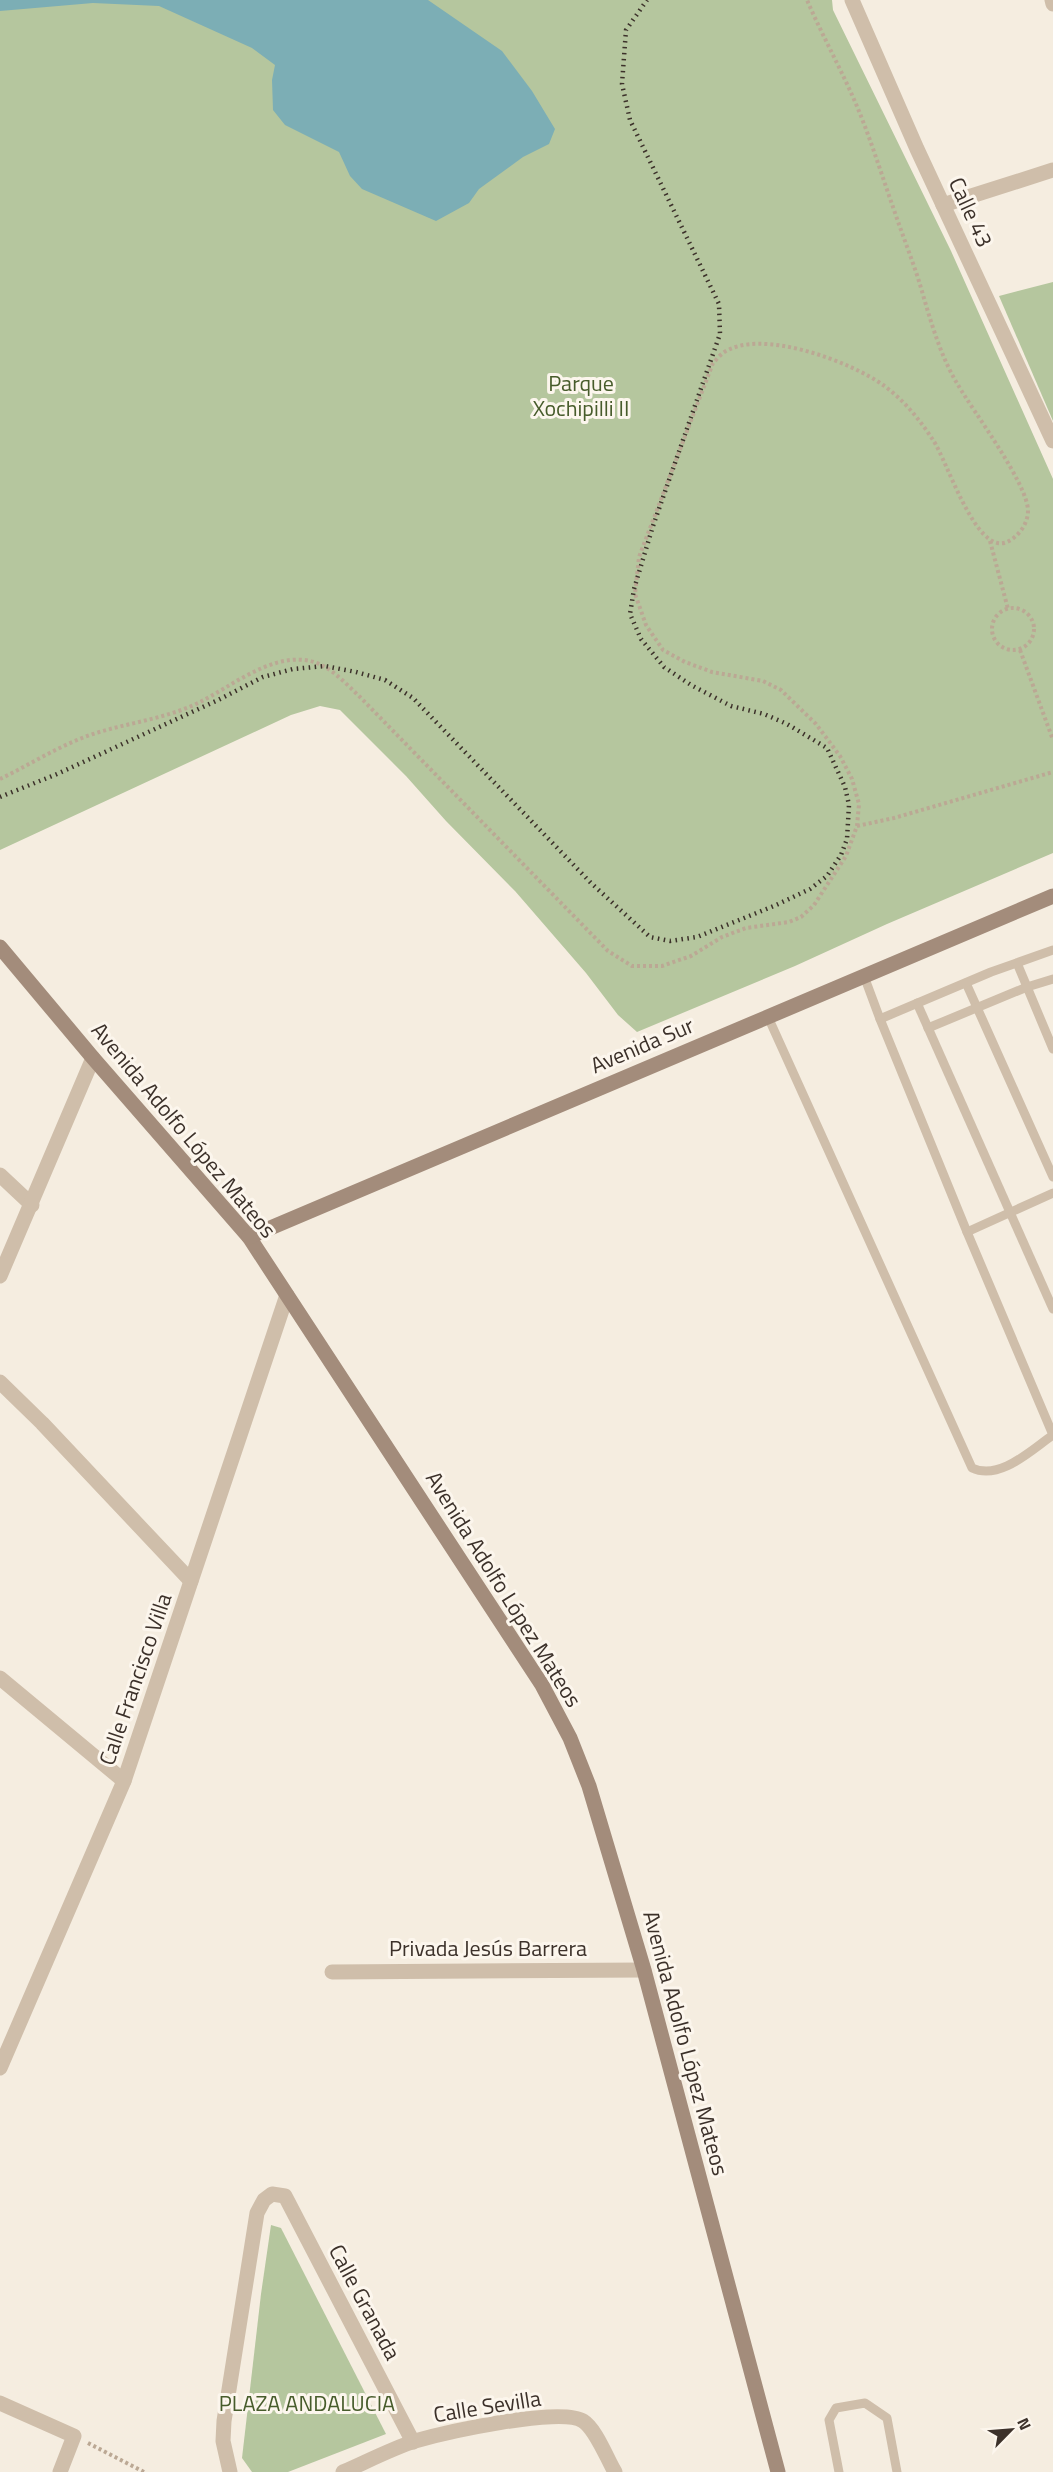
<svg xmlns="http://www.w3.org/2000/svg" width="1053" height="2472" viewBox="0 0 1053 2472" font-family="'Titillium Web',sans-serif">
<rect width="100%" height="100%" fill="#f5ede0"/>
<g fill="#b5c69e">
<path d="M0,0H832L833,10L951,251L1053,479V853L887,924L795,966L637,1032L618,1015L586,973L515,891L446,821L406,776L340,710L320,706L291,715L0,850Z"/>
<path d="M1053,282V421L999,296Z"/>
<path d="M271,2225L281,2228L386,2434L288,2472H252L242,2458L261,2294Z"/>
</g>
<path fill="#7caeb5" d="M0,0H428L502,51L532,91L555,129L549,144L523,157L479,189L469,203L436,221L362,189L350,176L339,152L285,125L273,110L272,80L275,65L252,48L159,6L93,3L0,11Z"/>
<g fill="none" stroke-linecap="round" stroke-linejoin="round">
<g stroke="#bba894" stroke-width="4" stroke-dasharray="3 3" stroke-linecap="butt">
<path d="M990,541L1008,609"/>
<circle cx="1013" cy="629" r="21"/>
<path d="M1020,650L1053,740"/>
<path d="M0,779C27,766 54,749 82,738C120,723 162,721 200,702C230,687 268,656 304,660C327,662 344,682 360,697L608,951L632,966H662L691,956L722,937L746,928L789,922L801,917L814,905L846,856L857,826L859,804L852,779L840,756L816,724L781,690L763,681L712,672L685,662L663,650L646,625L635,594L639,557L713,363C716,360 720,355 723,353C760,327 851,362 883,385C903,399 920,420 933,440C947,460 976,556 1007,542C1018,537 1028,524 1028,511C1028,484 973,411 958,385C938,352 929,314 918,278C910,254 901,231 893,207C881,173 870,137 856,104C841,69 822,35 807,0"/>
<path d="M857,826L894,818L1053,772"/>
<path d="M88,2443L144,2472"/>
</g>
<g stroke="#cfbeaa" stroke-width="9">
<path d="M1017,963L1053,1049"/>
<path d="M864,976L880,1019"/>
<path d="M966,983L1053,1177"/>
<path d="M917,1003L1053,1309"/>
<path d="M768,1017L972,1468C1000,1481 1031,1450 1053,1435L967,1232L880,1019L991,972L1053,950"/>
<path d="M928,1028L1027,987L1053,979"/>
<path d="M967,1232L1053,1193"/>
<path d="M839,2472L829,2420L836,2408L865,2403L887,2418L897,2472"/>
</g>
<g stroke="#cfbeaa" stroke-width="15">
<path d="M852,0L917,149L1053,441"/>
<path d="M1052,0L1053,4"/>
<path d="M943,205L1053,170"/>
<path d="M0,1175L32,1205"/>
<path d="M0,1276L93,1058"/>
<path d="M0,1382L42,1423L191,1581"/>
<path d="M0,1678L124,1781"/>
<path d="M332,1972L644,1970"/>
<path d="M0,2068L124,1781L287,1295"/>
<path d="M0,2403L74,2436L60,2472"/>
<path d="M230,2472L223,2441L224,2421L257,2213L264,2200L272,2194L285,2196L413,2442"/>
<path d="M343,2472C366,2462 391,2449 415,2441C443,2433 561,2406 583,2421C596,2429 607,2459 615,2472"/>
</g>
<g stroke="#a38c7b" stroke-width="15">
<path d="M0,947L93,1058L249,1237L542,1685L570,1738L589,1786L644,1970L778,2472"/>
<path d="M249,1237L1053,896"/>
</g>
<path stroke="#3c312a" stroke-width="4.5" stroke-dasharray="1.5 4.5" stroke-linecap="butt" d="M0,797L57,774L216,701L263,677L293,669L325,666L356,672L385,680L413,698L591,883L650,937L670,941L697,937L774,906L810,889L827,876L841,855L847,839L849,805L845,787L827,748L787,724L764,714L731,706L691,685L664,667L641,639L630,614L634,589L653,526L720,334L719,304L630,120L622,84L626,30L647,0"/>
</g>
<g text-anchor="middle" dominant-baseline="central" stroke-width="6" stroke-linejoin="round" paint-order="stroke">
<g font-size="22" fill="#3c312a" stroke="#fcf6ed">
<text transform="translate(971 212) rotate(65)">Calle 43</text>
<text transform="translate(642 1045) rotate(-23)">Avenida Sur</text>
<text transform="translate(184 1130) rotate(50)">Avenida Adolfo López Mateos</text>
<text transform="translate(504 1589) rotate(58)">Avenida Adolfo López Mateos</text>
<text transform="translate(135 1679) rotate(-71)">Calle Francisco Villa</text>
<text x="488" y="1948">Privada Jesús Barrera</text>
<text transform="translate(686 2043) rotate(75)">Avenida Adolfo López Mateos</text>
<text transform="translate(365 2302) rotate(62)">Calle Granada</text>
<text transform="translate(487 2406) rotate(-9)">Calle Sevilla</text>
</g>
<g font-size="22" fill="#475c2b" stroke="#fcf6ed">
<text x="581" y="383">Parque<tspan x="581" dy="25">Xochipilli II</tspan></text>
<text x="307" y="2403">PLAZA ANDALUCIA</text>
</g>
</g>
<g transform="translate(1011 2430) rotate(65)" stroke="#fcf6ed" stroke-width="4.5" paint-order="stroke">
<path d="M0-4.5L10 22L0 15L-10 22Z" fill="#3c312a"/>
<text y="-9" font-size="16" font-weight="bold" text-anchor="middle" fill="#3c312a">N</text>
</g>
</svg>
